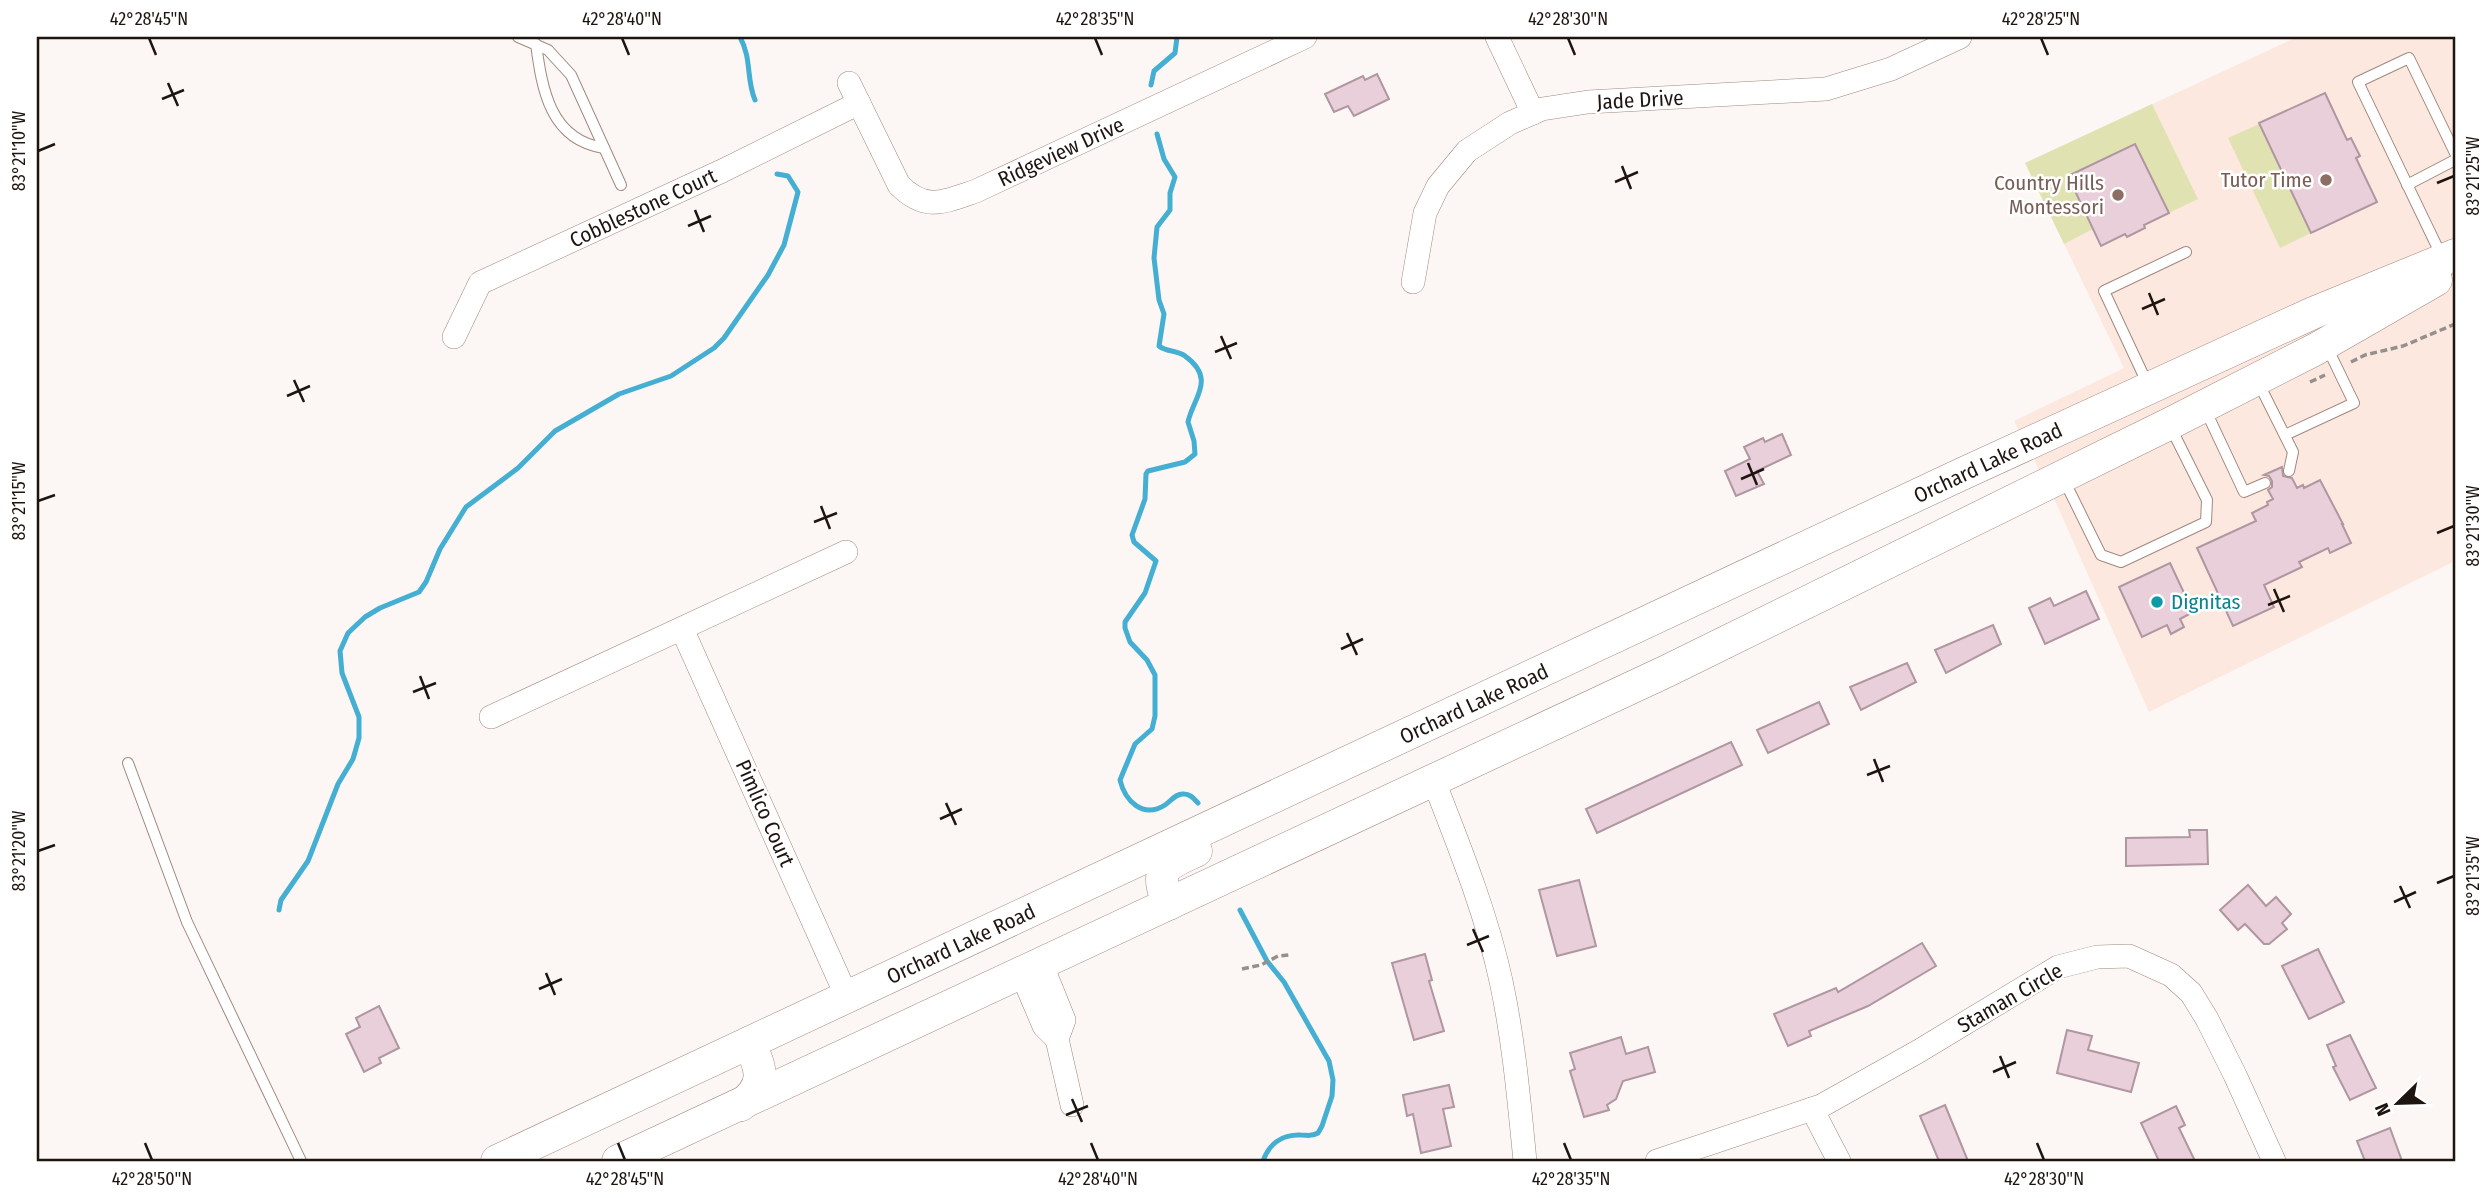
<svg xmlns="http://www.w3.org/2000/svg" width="2492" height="1198" viewBox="0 0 2492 1198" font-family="'Fira Sans Condensed',sans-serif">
<rect width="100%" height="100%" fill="#fcf7f4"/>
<path fill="#fde8df" d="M2297,37H2455V561L2149,712L2057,505L2014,421L2124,368L2025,163Z"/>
<g fill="#e0e3b1">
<path d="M2152,104L2198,199L2169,213L2135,144L2068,176L2093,229L2064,244L2025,163Z"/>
<path d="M2259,124L2311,233L2280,248L2228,138Z"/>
</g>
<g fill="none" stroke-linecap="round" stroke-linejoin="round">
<g stroke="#44afd3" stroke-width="5">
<path d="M740,37C752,59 746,79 755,100"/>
<path d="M1151,85L1154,71L1175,53L1177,37"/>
<path d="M1157,134L1164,159L1175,177L1170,193V210L1157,227L1154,258L1159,300L1164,314L1159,346C1166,352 1177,350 1185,356C1217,379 1193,398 1188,422L1194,441L1195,454L1185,462L1148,471L1146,474L1145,499L1132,535L1134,542L1156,561L1145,593L1125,622V628L1130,642L1147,660L1155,675V716L1152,729L1135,744L1120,780C1125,801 1143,819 1165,805C1171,801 1176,793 1184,794C1191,794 1194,799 1198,803"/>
<path d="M279,910L281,900L308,861L338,784L353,759L359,738V717L342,673L340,651L348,633L365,617L380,608L419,592L426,582L440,549L466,507L518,468L555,431L619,394L671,376L714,348L724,338L768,275L784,245L798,192L788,176L777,174"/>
<path d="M1240,910L1267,961L1284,982L1329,1061L1333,1080L1332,1096L1322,1126L1318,1133C1311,1137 1308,1135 1301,1135C1282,1134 1269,1144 1263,1161"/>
</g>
</g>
<g fill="#e9cfda" stroke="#af96a1" stroke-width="2">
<path d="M1377,74L1389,99L1354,116L1348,106L1334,112L1325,94L1363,76L1365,80Z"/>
<path d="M2325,93L2347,140L2351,138L2360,156L2356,158L2377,202L2311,233L2259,123Z"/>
<path d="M2135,144L2169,213L2144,225L2145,228L2127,237L2125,234L2101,246L2068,176Z"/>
<path d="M1782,434L1791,455L1757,471L1764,484L1736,496L1725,471L1750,459L1744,447L1763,438L1765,442Z"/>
<path d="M2282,467L2283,476L2292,478L2297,488L2303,485L2304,488L2320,480L2343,524H2342L2351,543L2330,553L2328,548L2299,562L2302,567L2264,585L2274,607L2233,626L2197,548L2256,521L2252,513L2268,505L2267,502L2273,499L2268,490L2272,487V481L2269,476L2264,475Z"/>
<path d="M2170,563L2193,612L2180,619L2184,627L2171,634L2167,625L2142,637L2119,587Z"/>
<path d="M2086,591L2099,619L2045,644L2029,608L2050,598L2054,606Z"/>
<path d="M1993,625L2001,644L1946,673L1935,650Z"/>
<path d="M1907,663L1916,682L1861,710L1850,687Z"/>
<path d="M1819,702L1829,724L1768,753L1757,730Z"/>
<path d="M1731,742L1742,765L1597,833L1586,809Z"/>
<path d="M2189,830H2207L2208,864L2126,866V838L2190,837Z"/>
<path d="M1579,880L1596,946L1557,956L1539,890Z"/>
<path d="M2248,885L2266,906L2276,897L2291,914L2282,923L2287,929L2269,944H2264L2245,924L2238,930L2220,910Z"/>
<path d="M1922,943L1936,966L1868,1006L1809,1031L1811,1036L1788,1046L1774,1014L1836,988L1838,992Z"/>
<path d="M2318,949L2344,1002L2309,1019L2282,966Z"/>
<path d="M1425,954L1432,980L1429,981L1444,1031L1414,1040L1392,963Z"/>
<path d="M379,1006L399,1048L379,1058L381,1063L364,1072L346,1034L360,1027L356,1018Z"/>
<path d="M2067,1030L2092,1036L2088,1050L2139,1063L2131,1092L2057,1073Z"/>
<path d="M2350,1035L2376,1088L2350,1100L2333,1067L2336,1066L2327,1045Z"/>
<path d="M1621,1037L1626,1054L1648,1047L1655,1072L1623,1081L1616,1099L1607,1105L1609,1110L1584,1117L1570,1071L1575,1069L1570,1053Z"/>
<path d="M1449,1085L1454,1107L1443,1109L1451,1146L1421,1153L1413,1114L1407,1116L1403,1095Z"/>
<path d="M1945,1105L1968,1161H1939L1920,1116Z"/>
<path d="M2176,1106L2185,1125L2179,1128L2195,1161H2159L2141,1123Z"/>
<path d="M2390,1128L2402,1161H2365L2357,1141Z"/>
</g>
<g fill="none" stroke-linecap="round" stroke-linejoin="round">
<defs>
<g id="service">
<path d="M518,37L548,50L571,75L621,185"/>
<path d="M536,44C542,89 550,140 604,148"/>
<path d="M2407,185L2455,160"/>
<path d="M2442,257L2358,82L2409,58L2455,153"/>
<path d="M2258,382L2293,452L2289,471"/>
<path d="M2148,385L2104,291L2186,252"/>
<path d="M2205,409L2244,492L2265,483"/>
<path d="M2285,435L2354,403L2327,347"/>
<path d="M2064,480L2101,555L2121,562L2206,522L2207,500L2171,428"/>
<path d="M128,763L187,922L301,1161"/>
</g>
<g id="minor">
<path d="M1497,37L1533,113"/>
<path d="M849,83L899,185C926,212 944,202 976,191L1305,37"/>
<path d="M1413,282L1425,213L1438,186L1467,151L1510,123L1542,109L1588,102L1826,89L1891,69L1960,37"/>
<path d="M454,337L480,283L722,171L859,103"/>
<path d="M682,629L847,997"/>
<path d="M491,717L846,552"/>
<path d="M1433,779C1459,846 1486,912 1501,981C1514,1041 1519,1101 1525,1161"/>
<path d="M1041,963L1064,1020L1057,1039L1072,1105"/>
<path d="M1021,972L1044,1026L1057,1039"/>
<path d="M1812,1109L1839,1161"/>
<path d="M1657,1161L1821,1106L1919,1051L2058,967L2097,957L2129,956L2171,975L2191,993L2207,1019L2235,1075L2274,1161"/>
</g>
<g id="secondary">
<path d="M1169,904C1153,869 1165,865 1196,851"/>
<path d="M741,1105C767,1085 762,1069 749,1043"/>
<path d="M497,1161L1962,474L2313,313L2455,255"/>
<path d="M618,1161L1667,671L2169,424L2316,349L2436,280"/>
</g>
</defs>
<use href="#service" stroke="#a1887e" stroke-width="12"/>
<use href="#minor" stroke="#a1887e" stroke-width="24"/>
<use href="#secondary" stroke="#a1887e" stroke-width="33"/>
<g stroke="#96908c" stroke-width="3.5" stroke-dasharray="7 3.5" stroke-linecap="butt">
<path d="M2351,362L2365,355L2403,346L2455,324"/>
<path d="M2310,382L2325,375"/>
<path d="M1242,969L1261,965L1278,956L1289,955"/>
</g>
<use href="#service" stroke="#fff" stroke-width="10"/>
<use href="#minor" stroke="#fff" stroke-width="23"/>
<use href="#secondary" stroke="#fff" stroke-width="32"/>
</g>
<path fill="none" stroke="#1e1511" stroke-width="2.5" d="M149,38L156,55M622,38L629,55M1095,38L1102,55M1568,38L1575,55M2041,38L2048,55M168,83L178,106M162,99L184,90M38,151L55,144M1622,166L1631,189M1615,182L1638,172M2437,183L2454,176M695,210L704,232M688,226L711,216M2149,293L2158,315M2142,309L2165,299M1221,336L1231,359M1215,352L1237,343M294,380L304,402M287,396L310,386M1748,463L1757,485M1741,479L1764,469M38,501L55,495M821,506L830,529M814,522L837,513M2437,533L2454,526M2274,589L2284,612M2268,605L2290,596M1347,633L1357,655M1341,649L1363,639M420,676L429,699M413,692L436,683M1874,759L1883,782M1867,775L1890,766M946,803L956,825M940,819L962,809M38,851L55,845M2437,883L2454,876M2400,886L2410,908M2394,902L2416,892M1473,929L1483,952M1467,945L1489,936M546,973L555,995M539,989L562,979M2000,1056L2009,1078M1993,1072L2016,1062M1072,1099L1082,1122M1066,1115L1088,1106M145,1143L152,1160M618,1143L625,1160M1091,1143L1098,1160M1564,1143L1571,1160M2037,1143L2044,1160"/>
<g fill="#8d6e63" stroke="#fff" stroke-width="2.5">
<circle cx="2326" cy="180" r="7"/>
<circle cx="2118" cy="195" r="7"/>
</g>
<circle fill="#0f9aa8" stroke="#fff" stroke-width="2.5" cx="2157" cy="602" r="7"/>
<g text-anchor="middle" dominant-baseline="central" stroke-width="5" stroke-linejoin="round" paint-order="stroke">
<g font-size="21" fill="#1e1511" stroke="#fff">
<text transform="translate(1640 100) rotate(-3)">Jade Drive</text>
<text transform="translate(1061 152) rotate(-25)">Ridgeview Drive</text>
<text transform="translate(643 208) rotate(-25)">Cobblestone Court</text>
<text transform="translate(1988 463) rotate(-25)">Orchard Lake Road</text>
<text transform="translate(1474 704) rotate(-25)">Orchard Lake Road</text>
<text transform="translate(765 813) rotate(66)">Pimlico Court</text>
<text transform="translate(961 944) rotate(-25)">Orchard Lake Road</text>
<text transform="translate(2010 998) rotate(-30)">Staman Circle</text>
</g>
<g font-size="21" fill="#785e54" stroke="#fff" text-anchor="end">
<text x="2312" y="180">Tutor Time</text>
<text x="2104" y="183">Country Hills<tspan x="2104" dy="24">Montessori</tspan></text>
</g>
<g font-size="21" fill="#0d838f" stroke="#fff" text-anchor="start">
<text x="2171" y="602">Dignitas</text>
</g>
</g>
<rect width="2492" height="1198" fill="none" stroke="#ffffff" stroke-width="77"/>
<g transform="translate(2398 1103) rotate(247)" stroke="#ffffff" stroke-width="5" paint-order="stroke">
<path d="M0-5L12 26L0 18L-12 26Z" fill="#1e1511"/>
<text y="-10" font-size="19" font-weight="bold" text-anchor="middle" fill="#1e1511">N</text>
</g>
<rect x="38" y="38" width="2416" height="1122" fill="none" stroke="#1e1511" stroke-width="2.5"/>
<g font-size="18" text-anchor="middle" fill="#1e1511">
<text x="149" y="25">42°28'45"N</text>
<text x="622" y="25">42°28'40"N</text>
<text x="1095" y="25">42°28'35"N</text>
<text x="1568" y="25">42°28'30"N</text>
<text x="2041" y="25">42°28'25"N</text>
<text transform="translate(19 151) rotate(-90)" y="6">83°21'10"W</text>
<text transform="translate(2473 176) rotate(-90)" y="6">83°21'25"W</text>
<text transform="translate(19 501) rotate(-90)" y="6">83°21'15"W</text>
<text transform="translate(2473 526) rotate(-90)" y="6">83°21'30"W</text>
<text transform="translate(19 851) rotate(-90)" y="6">83°21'20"W</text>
<text transform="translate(2473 876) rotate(-90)" y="6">83°21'35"W</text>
<text x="152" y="1185">42°28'50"N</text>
<text x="625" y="1185">42°28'45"N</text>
<text x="1098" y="1185">42°28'40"N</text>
<text x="1571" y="1185">42°28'35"N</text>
<text x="2044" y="1185">42°28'30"N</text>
</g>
</svg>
